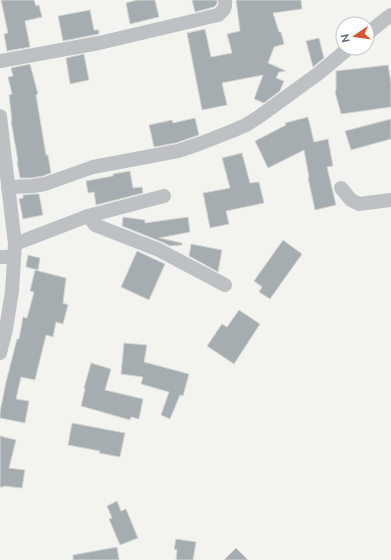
<svg xmlns="http://www.w3.org/2000/svg" width="391" height="560" viewBox="0 0 391 560" font-family="Raleway,sans-serif">
<rect width="100%" height="100%" fill="#f3f4f0"/>
<g fill="#a6adb1" stroke="#d5d5d3">
<path d="M1,0H34L36,6L39,5L42,17L25,21L30,47L7,51L4,34L8,33Z"/>
<path d="M137,0H155L159,17L130,24L126,3Z"/>
<path d="M192,0H217V4L214,7L195,12Z"/>
<path d="M236,0H301L302,9L273,13L279,32H281L284,44L274,47L268,63L286,71L279,72L276,78L284,81L280,91L264,103L254,99L263,75L222,83L227,105L202,110L187,33L205,29L211,57L232,53L227,34L240,31Z"/>
<path d="M90,10L94,30H99V34L63,41L58,16Z"/>
<path d="M319,38L324,58L313,67L306,41Z"/>
<path d="M84,54L89,80L70,84L66,58Z"/>
<path d="M30,64L38,94L36,95L46,155H48L51,173L43,176L32,178H20L17,161H18L11,121H12L9,95L12,94L8,77L13,76L11,68Z"/>
<path d="M388,65L391,82V107L341,114L335,92L336,91V71Z"/>
<path d="M308,117L314,142L328,139L333,166L327,167L336,205L315,210L308,178L309,177L304,150L268,168L255,141L286,125L285,123Z"/>
<path d="M195,118L199,135L176,143L154,147L149,125L172,120L173,123Z"/>
<path d="M391,119V139L351,150L345,131Z"/>
<path d="M242,153L250,183L259,182L264,203L226,211L229,224L210,228L203,193L230,188L222,158Z"/>
<path d="M130,171L133,188L142,187L143,193L96,205L94,192L88,193L86,181L113,176V174Z"/>
<path d="M33,194H39L43,215L23,219L19,199L23,198V195Z"/>
<path d="M123,217L145,220V223L188,217L190,232L159,238L182,243V245L170,246L162,242L122,226Z"/>
<path d="M283,240L302,254L270,299L259,292L262,287L254,281Z"/>
<path d="M191,244L222,250L218,272L189,256Z"/>
<path d="M137,251L165,264L149,300L121,287Z"/>
<path d="M28,255L40,258L38,270L26,267Z"/>
<path d="M35,270L66,278L63,303L68,305L63,324L56,322L53,337L46,335L35,380L21,377L16,399L29,401L25,423L0,418V412L6,382L17,339H19L23,317L27,318L34,292L30,291Z"/>
<path d="M239,310L260,324L234,364L207,346L222,324L227,327Z"/>
<path d="M124,343L147,345L144,362L189,374L183,396L180,395L170,419L161,415L169,392L141,384L143,377L121,374Z"/>
<path d="M91,363L111,369L105,390L143,399L139,419L131,417L130,420L81,406L85,389L84,388Z"/>
<path d="M72,423L125,433L120,457L99,453L100,451L68,445Z"/>
<path d="M0,436L16,440L9,468L25,470L22,488L4,486L3,487H0Z"/>
<path d="M117,501L121,511L126,509L138,538L120,545L109,519L112,518L107,506Z"/>
<path d="M176,539L196,542L193,560H176L177,550L174,549Z"/>
<path d="M117,547L119,560H73V555Z"/>
<path d="M236,548L248,560H224Z"/>
</g>
<g fill="none" stroke-linecap="round" stroke-linejoin="round">
<g stroke="#bdc1c4" stroke-width="14">
<path d="M367,34L388,17L391,15"/>
<path d="M0,61L99,43L218,15C224,10 226,8 225,0"/>
<path d="M0,116L15,244L12,291L6,329L0,353"/>
<path d="M8,187L33,186L45,184L93,167L178,151L199,144L232,131L246,125L260,116L319,73L349,48"/>
<path d="M341,188L351,200L359,204L391,200"/>
<path d="M88,216L95,225L159,250L225,285"/>
<path d="M15,244L88,216L164,196"/>
<path d="M0,257H14"/>
</g>
</g>
<g transform="translate(355 36) rotate(257)"><circle r="19" fill="#ffffff" stroke="#c1c7cb"/>
<path d="M0-3L7 15L0 10L-7 15Z" fill="#d4582f"/>
<text y="-6" font-size="11" font-weight="bold" text-anchor="middle" fill="#65737e">N</text>
</g>
</svg>
